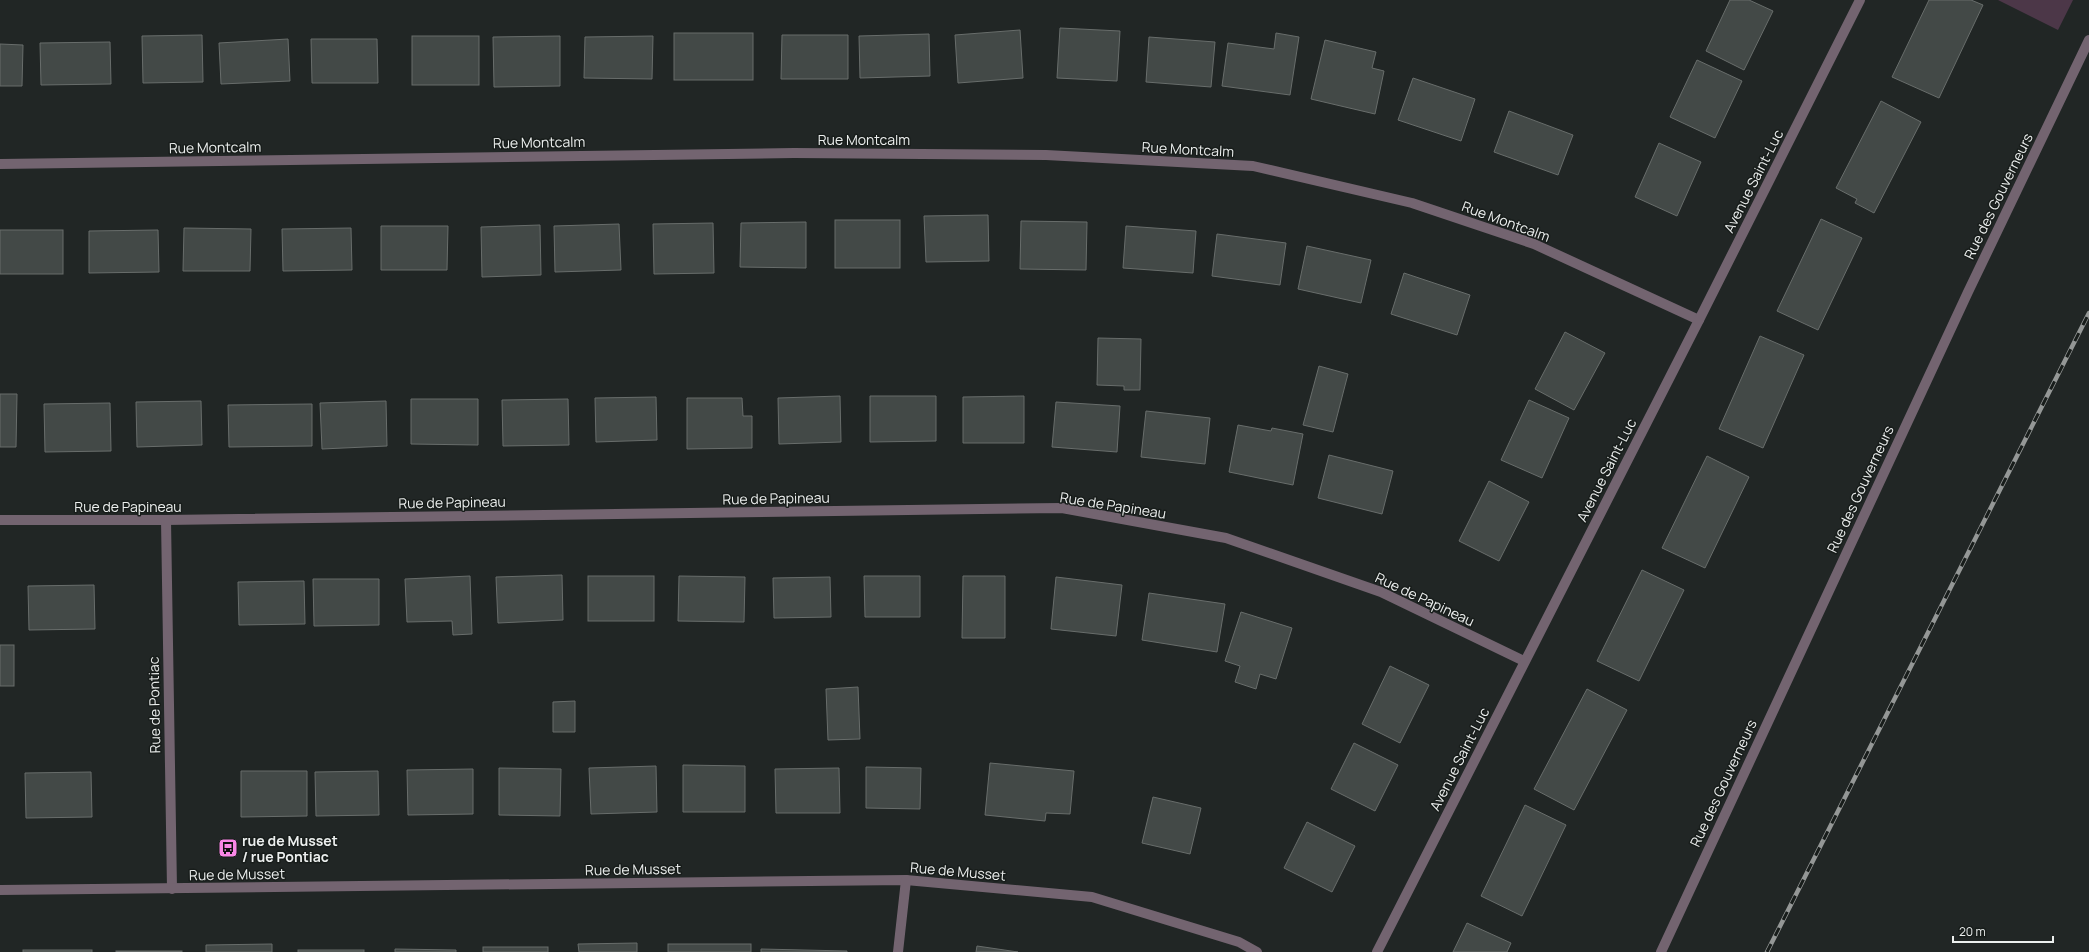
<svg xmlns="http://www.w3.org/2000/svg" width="2089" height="952" viewBox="0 0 2089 952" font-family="Manrope,sans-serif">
<rect width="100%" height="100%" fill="#212625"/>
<path fill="#4c3748" d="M1998,0H2073L2058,30Z"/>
<g fill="#434947" stroke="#686d6b">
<path d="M1730,0H1749L1773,11L1744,70L1706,51Z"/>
<path d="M1929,0H1971L1983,5L1939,98L1892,77Z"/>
<path d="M1060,28L1120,31L1117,81L1057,78Z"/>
<path d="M1020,30L1023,78L958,83L955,35Z"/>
<rect x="674" y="33" width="79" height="47"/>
<path d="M1276,33L1299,37L1290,95L1222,86L1228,43L1274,49Z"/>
<path d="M929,34L930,76L860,78L859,36Z"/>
<path d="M202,35L203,82L143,83L142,36Z"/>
<path d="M782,35H848V79H781Z"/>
<rect x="412" y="36" width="67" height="49"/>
<path d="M560,36V86L494,87L493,37Z"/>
<path d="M653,36L652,79L584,78L585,37Z"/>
<path d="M1149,37L1215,42L1211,87L1146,82Z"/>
<path d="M288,39L290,81L221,84L219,43Z"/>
<path d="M311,39H377L378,83H312Z"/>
<path d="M1325,40L1376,52L1372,68L1384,71L1375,114L1311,99Z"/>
<path d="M110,42L111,84L41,85L40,43Z"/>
<path d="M0,44L23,45L22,86H0Z"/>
<path d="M1697,60L1742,81L1715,138L1670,117Z"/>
<path d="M1413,78L1475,99L1461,141L1398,120Z"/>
<path d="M1881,101L1921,122L1874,213L1855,203L1857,199L1836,188Z"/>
<path d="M1509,111L1573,135L1558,175L1494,152Z"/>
<path d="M1659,143L1701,162L1677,216L1635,197Z"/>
<path d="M988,215L989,261L926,262L924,216Z"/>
<path d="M1821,219L1862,238L1818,330L1777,311Z"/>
<rect x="835" y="220" width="65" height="48"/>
<path d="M1021,221L1087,222L1086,270L1020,269Z"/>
<path d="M806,222V268L740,267L741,223Z"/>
<path d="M713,223L714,273L654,274L653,224Z"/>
<path d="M619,224L621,270L555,272L554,226Z"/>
<path d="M540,225L541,275L482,277L481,227Z"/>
<path d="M381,226H448L447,270H381Z"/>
<path d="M1126,226L1196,231L1193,273L1123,268Z"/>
<path d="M184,228L251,229L250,271H183Z"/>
<path d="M351,228L352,270L283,271L282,229Z"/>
<rect x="0" y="230" width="63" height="44"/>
<path d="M158,230L159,272L89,273V231Z"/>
<path d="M1217,234L1286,243L1280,285L1212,276Z"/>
<path d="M1307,246L1371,260L1361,303L1298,289Z"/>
<path d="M1404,273L1470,295L1457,335L1391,314Z"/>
<path d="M1565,332L1605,353L1574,410L1535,389Z"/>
<path d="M1760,336L1804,355L1763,448L1719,429Z"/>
<path d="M1098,338L1141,339L1140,390H1124V386L1097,385Z"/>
<path d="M1319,366L1348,374L1333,432L1303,425Z"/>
<path d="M0,394H17L16,447H0Z"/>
<path d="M840,396L841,442L779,444L778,398Z"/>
<path d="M870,396H936V441L870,442Z"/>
<path d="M1024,396V443H963V397Z"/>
<path d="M656,397L657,440L596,442L595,398Z"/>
<path d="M687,398H742L743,416H752V448L687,449Z"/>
<path d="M411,399H478V445L411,444Z"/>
<path d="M568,399L569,445L503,446L502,400Z"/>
<path d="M1529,400L1569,418L1542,478L1501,460Z"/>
<path d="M201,401L202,445L137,447L136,402Z"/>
<path d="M386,401L387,446L322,449L320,403Z"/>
<path d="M1056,402L1120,406L1117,452L1052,447Z"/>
<path d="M110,403L111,451L45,452L44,404Z"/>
<path d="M312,404V446L229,447L228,405Z"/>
<path d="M1146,411L1210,418L1205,464L1141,457Z"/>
<path d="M1238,425L1271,431L1272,428L1303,434L1293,485L1229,472Z"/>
<path d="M1329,455L1393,471L1382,514L1318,498Z"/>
<path d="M1707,456L1749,477L1705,568L1662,548Z"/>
<path d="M1489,481L1529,502L1499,561L1459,541Z"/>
<path d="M1642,570L1684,590L1639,681L1597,661Z"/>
<path d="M562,575L563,620L498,623L496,577Z"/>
<path d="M470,576L472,634L453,635L452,621L407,622L405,579Z"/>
<rect x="588" y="576" width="66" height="45"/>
<path d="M679,576L745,577L744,622L678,621Z"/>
<path d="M864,576H920V617H865Z"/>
<path d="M963,576H1005V638H962Z"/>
<path d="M830,577L831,617L774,618L773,578Z"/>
<path d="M1056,577L1122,585L1116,636L1051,629Z"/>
<path d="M313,579H379V625L314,626Z"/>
<path d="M304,581L305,624L239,625L238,582Z"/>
<path d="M94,585L95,629L29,630L28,586Z"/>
<path d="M1149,593L1225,604L1217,652L1142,640Z"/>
<path d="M1241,612L1292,628L1276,679L1260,674L1256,689L1235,682L1240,666L1225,661Z"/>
<rect x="0" y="645" width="14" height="41"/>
<path d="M1390,666L1429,685L1400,743L1362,724Z"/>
<path d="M858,687L860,739L828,740L826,689Z"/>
<path d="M1587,689L1627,710L1574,810L1534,789Z"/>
<path d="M575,701V732H553V702Z"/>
<path d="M1354,743L1398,765L1375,811L1331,789Z"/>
<path d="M990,763L1074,771L1070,814L1046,813L1045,821L985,815Z"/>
<path d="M683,765L745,766V812H683Z"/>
<path d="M656,766L657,812L591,814L589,768Z"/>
<path d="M866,767L921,768L920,809L866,808Z"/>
<path d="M499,768L561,769L560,816L499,815Z"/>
<path d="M839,768L840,813H776L775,769Z"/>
<path d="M473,769V814L408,815L407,770Z"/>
<path d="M241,771H307V816L241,817Z"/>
<path d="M378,771L379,815L316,816L315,772Z"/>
<path d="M91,772L92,817L26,818L25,773Z"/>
<path d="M1153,797L1201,808L1190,854L1142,843Z"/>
<path d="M1525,805L1566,825L1522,916L1481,896Z"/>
<path d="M1307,822L1355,846L1332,892L1284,868Z"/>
<path d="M1467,923L1511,943L1507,952H1453Z"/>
<path d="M637,943V952H579L578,944Z"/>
<path d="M272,944V952H206V945Z"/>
<rect x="668" y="944" width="83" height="8"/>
<path d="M977,946L1018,952H976Z"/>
<rect x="483" y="947" width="65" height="5"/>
<path d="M395,949L456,950V952H395Z"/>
<path d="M761,949L847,951V952H761Z"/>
<rect x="23" y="950" width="69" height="2"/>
<rect x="298" y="950" width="66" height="2"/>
<rect x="116" y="951" width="66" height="1"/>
</g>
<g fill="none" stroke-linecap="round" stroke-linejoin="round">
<path stroke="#736470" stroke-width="10" d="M1661,952L1968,292L2089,40"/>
<g stroke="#736470" stroke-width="10">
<path d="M0,164L794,153L1046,155L1253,166L1412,203L1534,244L1699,320"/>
<path d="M0,520H166L1062,508L1226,538L1381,592L1524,661"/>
<path d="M166,520L172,889"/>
<path d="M0,890L906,880L1092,897L1239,942L1257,952"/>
<path d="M898,952L906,880"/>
<path d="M1377,952L1699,320L1860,0"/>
</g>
<defs>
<path id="rail" d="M1767,952L2089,313"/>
</defs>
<use href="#rail" stroke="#949796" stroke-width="4.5"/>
<use href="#rail" stroke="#181d1b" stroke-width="3" stroke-dasharray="9" stroke-linecap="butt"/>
</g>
<defs>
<symbol id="bus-square" viewBox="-11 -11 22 22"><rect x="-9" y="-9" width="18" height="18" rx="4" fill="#fa87e7" stroke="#181d1b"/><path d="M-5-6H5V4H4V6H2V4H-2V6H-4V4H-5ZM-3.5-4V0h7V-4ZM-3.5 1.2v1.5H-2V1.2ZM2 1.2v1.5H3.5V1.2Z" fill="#111"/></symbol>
</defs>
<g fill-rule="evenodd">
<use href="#bus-square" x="217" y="837" width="22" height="22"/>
</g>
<g text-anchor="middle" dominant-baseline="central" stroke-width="3" stroke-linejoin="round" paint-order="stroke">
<g font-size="14" fill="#ecefee" stroke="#181d1b">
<text x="864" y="139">Rue Montcalm</text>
<text transform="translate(539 142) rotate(-1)">Rue Montcalm</text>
<text transform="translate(215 147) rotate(-1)">Rue Montcalm</text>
<text transform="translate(1188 149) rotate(3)">Rue Montcalm</text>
<text transform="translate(1753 181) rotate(-63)">Avenue Saint-Luc</text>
<text transform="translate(1998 196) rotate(-64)">Rue des Gouverneurs</text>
<text transform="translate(1506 221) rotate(20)">Rue Montcalm</text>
<text transform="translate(1606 470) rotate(-63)">Avenue Saint-Luc</text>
<text transform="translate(1860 489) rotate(-65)">Rue des Gouverneurs</text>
<text transform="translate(776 498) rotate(-1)">Rue de Papineau</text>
<text transform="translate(452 502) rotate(-1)">Rue de Papineau</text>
<text transform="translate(1113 505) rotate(9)">Rue de Papineau</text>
<text x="128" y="506">Rue de Papineau</text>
<text transform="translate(1425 599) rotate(25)">Rue de Papineau</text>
<text transform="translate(154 705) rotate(-91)">Rue de Pontiac</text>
<text transform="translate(1459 759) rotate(-63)">Avenue Saint-Luc</text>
<text transform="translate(1723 783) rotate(-65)">Rue des Gouverneurs</text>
<text transform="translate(633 869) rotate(-1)">Rue de Musset</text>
<text transform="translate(958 871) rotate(5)">Rue de Musset</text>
<text transform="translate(237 874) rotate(-1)">Rue de Musset</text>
</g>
<g font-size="14" font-weight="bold" fill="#ecefee" stroke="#181d1b" text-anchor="start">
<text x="242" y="840">rue de Musset<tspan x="242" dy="16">/ rue Pontiac</tspan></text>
</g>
</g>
<path d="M1953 936v6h100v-6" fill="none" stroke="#ecefee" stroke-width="2"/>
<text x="1959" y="936" font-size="12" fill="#ecefee" stroke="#181d1b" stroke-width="3" paint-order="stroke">20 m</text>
</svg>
